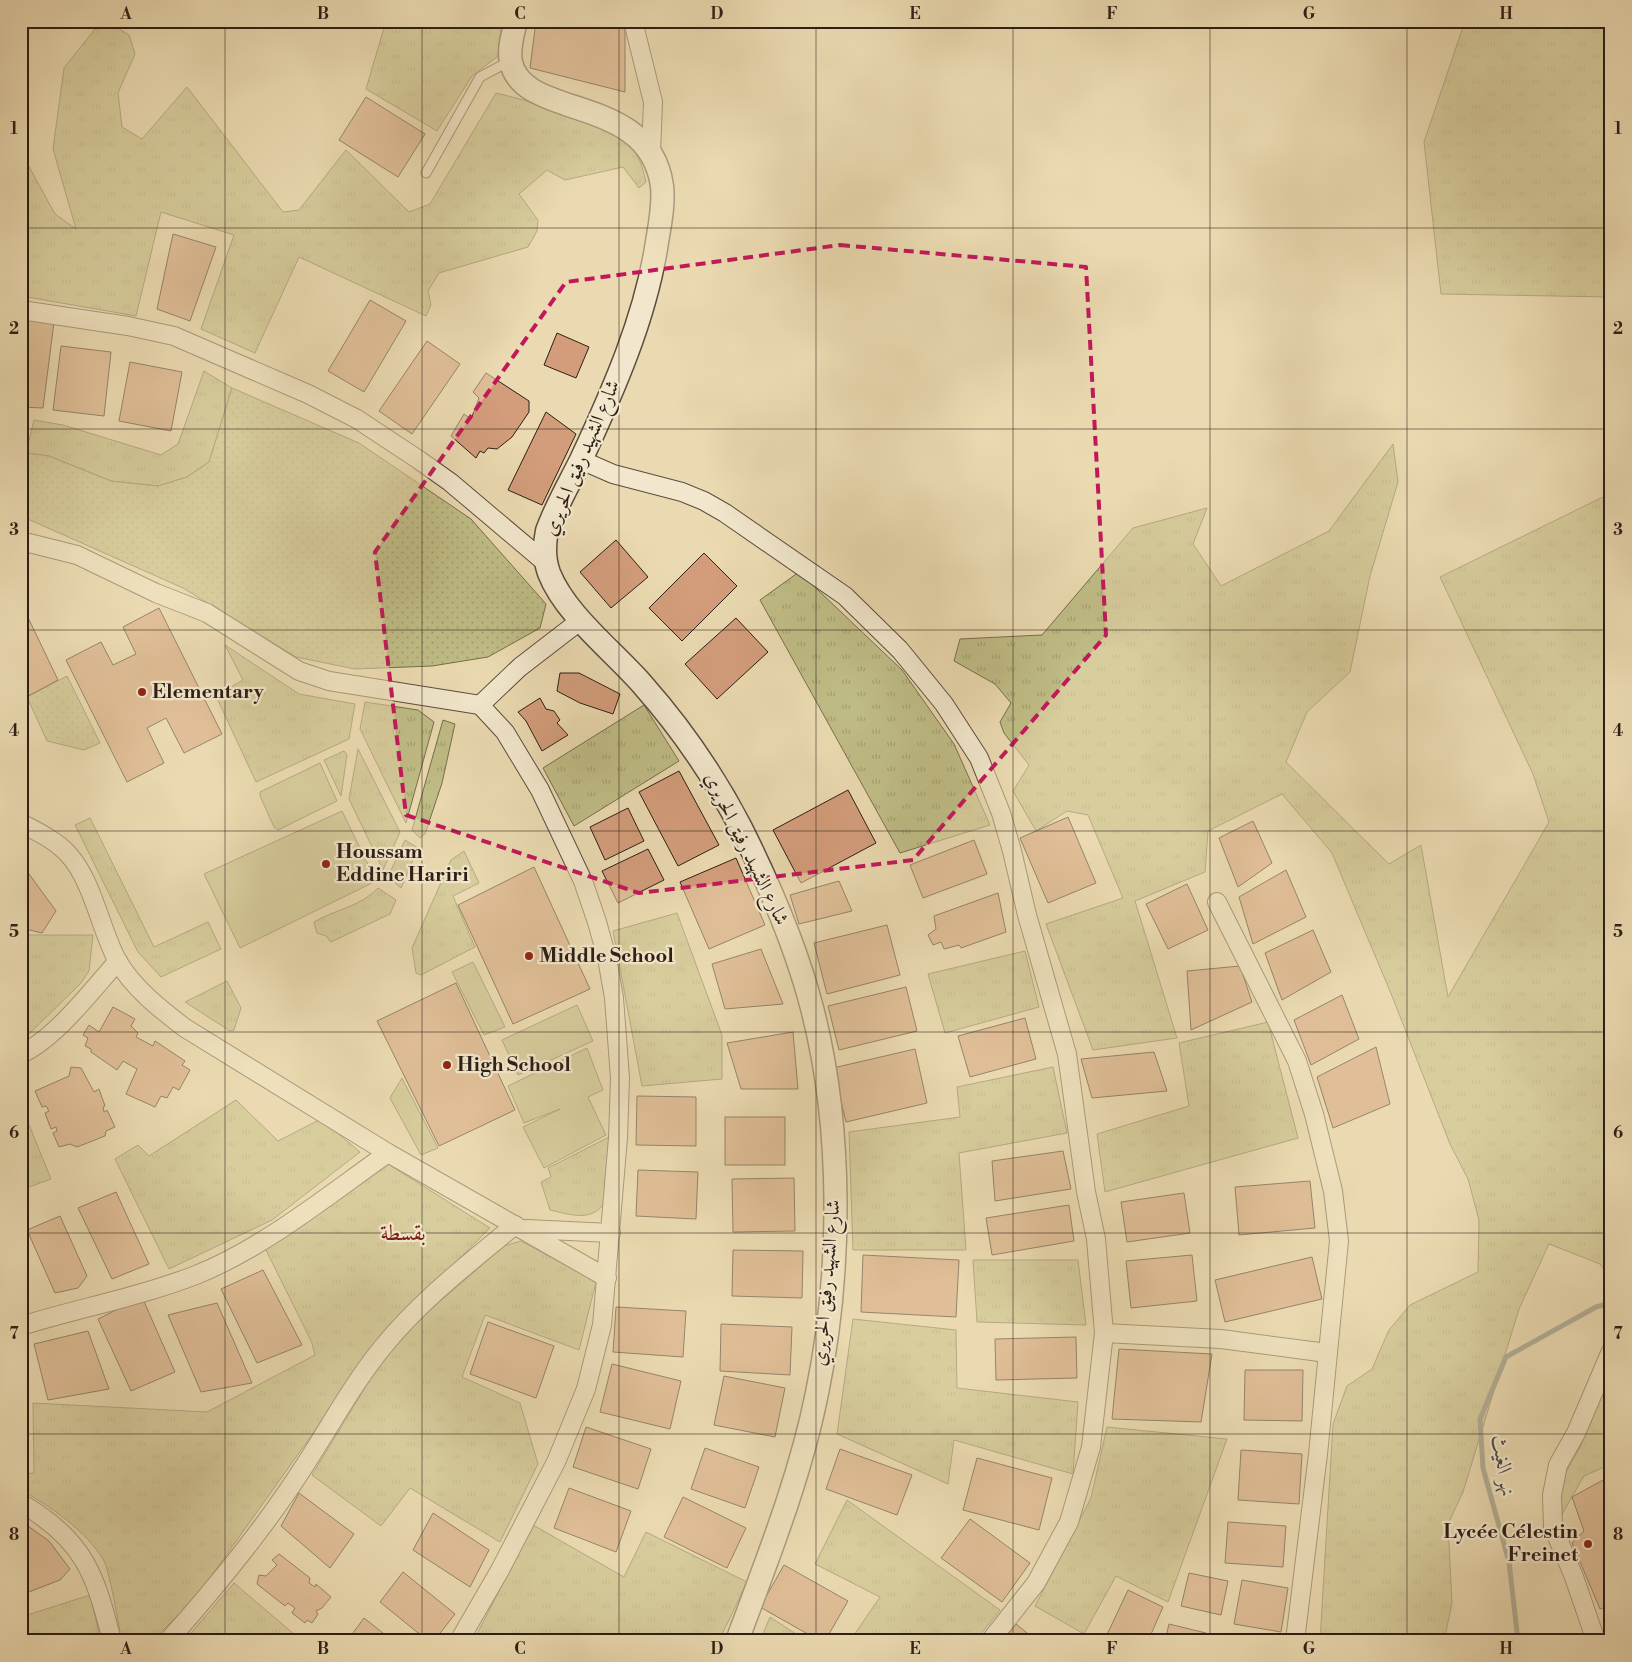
<svg xmlns="http://www.w3.org/2000/svg" width="1632" height="1662" viewBox="0 0 1632 1662" font-family="'Libre Bodoni',Amiri,serif">
<defs>
<pattern id="grass-tufts" width="24" height="20" patternUnits="userSpaceOnUse" patternTransform="scale(1.25)"><rect width="24" height="20" fill="#c0bd86"/><path d="M3 7l-1-3M5 7V3M7 7l1-3M15 17l-1-3M17 17v-4M19 17l1-3" fill="none" stroke="#a5a273"/></pattern>
<pattern id="park-dots" width="8" height="8" patternUnits="userSpaceOnUse" patternTransform="scale(1.25)"><rect width="8" height="8" fill="#c0bd86"/><path d="M2 2h.1M6 6h.1" fill="none" stroke="#a5a273" stroke-width="1.8" stroke-linecap="round"/></pattern>
</defs>
<rect width="100%" height="100%" fill="#ebdab1"/>
<filter id="stains"><feTurbulence type="fractalNoise" baseFrequency=".004" numOctaves="4"/><feColorMatrix values="0 0 0 0 .2 0 0 0 0 .09 0 0 0 0 .02 0 0 0 .5 -.17"/></filter>
<radialGradient id="worn" r=".72"><stop offset=".6" stop-color="#630" stop-opacity="0"/><stop offset="1" stop-color="#630" stop-opacity=".3"/></radialGradient>
<g fill="url(#grass-tufts)" stroke="#766e4e">
<path d="M386,21H502L498,56L472,76L437,131L366,89Z"/>
<path d="M1465,21H1611V297L1441,294L1424,142Z"/>
<path d="M116,27L129,35L135,54L118,93L122,127L142,139L187,87L283,212L299,210L346,150L409,212L430,204L496,93C526,100 614,124 632,147C640,158 643,169 646,182L639,188L623,167L565,180L547,170L519,194L538,220L537,231L528,247L439,273L428,291L431,305L426,316L299,257L255,353L201,329L234,235L161,212L136,316L21,296V152L55,214L76,229L53,149L64,68L95,29Z"/>
<path d="M204,371L232,388L209,462L187,477L158,486L111,481L49,456L26,453L34,420L63,425L161,455L178,444Z"/>
<path d="M1393,444L1398,482L1370,576L1350,672L1307,712L1286,762L1389,864L1421,845L1448,997L1549,822L1533,774L1440,577L1611,493V1280L1600,1264L1549,1244L1519,1309L1463,1492L1448,1524L1452,1603L1444,1641H1320L1333,1424L1347,1386L1372,1369L1389,1330L1410,1305L1478,1272L1479,1220L1468,1179L1450,1144L1392,996L1332,853L1282,794L1208,831L1205,872L1135,901L1177,1038L1093,1050L1046,924L1123,898L1088,815L1067,811L1036,831L1013,791L1029,765L1004,733L1000,722L1011,703L995,684L954,661L960,639L1042,635L1133,528L1207,508L1193,544L1221,586L1329,531Z"/>
<path d="M799,572L902,670L954,744L990,825L900,853L760,600Z"/>
<path d="M225,645L299,694L355,704L349,739L256,782L216,696L243,680Z"/>
<path d="M365,702L418,710L434,722L406,823L360,729Z"/>
<path d="M644,705L679,761L574,826L543,768Z"/>
<path d="M443,720L455,724L442,783L425,834L420,838L412,830Z"/>
<path d="M358,749L400,832L383,870L349,799Z"/>
<path d="M344,751L347,755L341,796L324,760Z"/>
<path d="M90,818L154,947L208,922L221,949L161,977L138,952L75,825Z"/>
<path d="M405,840L418,848L401,888L388,877Z"/>
<path d="M464,851L479,883L453,896L475,947L421,975L416,973L412,948L451,860Z"/>
<path d="M378,888L396,900L390,914L331,942L326,936L317,933L314,922C334,910 362,906 378,888Z"/>
<path d="M677,913L722,1035V1079L642,1086L613,931Z"/>
<path d="M21,935H93L89,971L81,983L26,1037L21,1032Z"/>
<path d="M1025,951L1039,1007L945,1033L928,974Z"/>
<path d="M227,981L241,1008L234,1030L230,1031L185,1002Z"/>
<path d="M1268,1022L1298,1138L1105,1192L1097,1134L1189,1106L1179,1043Z"/>
<path d="M1053,1067L1067,1133L959,1153L966,1250H853L849,1132L960,1117L957,1087Z"/>
<path d="M236,1100L278,1141L321,1119L360,1152L272,1220L169,1269L115,1159L138,1145L149,1156Z"/>
<path d="M21,1105L51,1179L21,1190Z"/>
<path d="M611,1136L603,1205C590,1222 568,1214 550,1210L541,1182L551,1177L548,1168Z"/>
<path d="M388,1164L490,1228L373,1345L321,1422L197,1596L152,1641H122C118,1623 110,1571 103,1559C85,1530 50,1506 21,1490V1474L34,1473L33,1403L207,1412L315,1355L312,1343L265,1248Z"/>
<path d="M521,1241L596,1282L579,1350L485,1315L462,1377L520,1403L538,1464L500,1542L410,1488L381,1526L312,1475L369,1381L407,1330L504,1246Z"/>
<path d="M973,1260H1078L1086,1325L977,1322Z"/>
<path d="M853,1319L956,1330L957,1388L1078,1402L1073,1474L954,1440L948,1484L837,1434Z"/>
<path d="M1611,1371V1464L1584,1476L1557,1523L1563,1478L1581,1445Z"/>
<path d="M1107,1427L1227,1439L1168,1602L1116,1576L1084,1634L1035,1606L1091,1498Z"/>
<path d="M847,1500L1000,1610L975,1641H850L880,1597L815,1564Z"/>
<path d="M533,1525L624,1577L646,1532L747,1582L719,1641H602L596,1638L594,1641H488L477,1634Z"/>
<path d="M234,1583L302,1641H184Z"/>
<path d="M90,1595L101,1641H21V1617Z"/>
<path d="M770,1617L807,1641H760Z"/>
</g>
<g fill="url(#park-dots)" stroke="#766e4e">
<path d="M232,388L359,443L471,519L546,604L540,628L488,657L432,666L355,669L296,657L183,588L21,516L26,453L49,456L111,481L158,486L187,477L209,462Z"/>
<path d="M67,676L100,743L84,750L47,741L27,697Z"/>
</g>
<g fill="#c0bd86" stroke="#766e4e">
<path d="M320,763L337,801L278,830L274,827L260,796V792Z"/>
<path d="M342,811L376,881L240,948L204,874Z"/>
<path d="M473,962L505,1027L484,1035L452,972Z"/>
<path d="M577,1005L593,1041L518,1075L502,1040Z"/>
<path d="M587,1048L603,1090L588,1097L606,1135L544,1168L523,1127L560,1109L524,1123L508,1086Z"/>
<path d="M402,1078L438,1148L421,1155L390,1098Z"/>
</g>
<g fill="none" stroke-linecap="round" stroke-linejoin="round">
<path stroke="#707a77" stroke-width="5" d="M1518,1641L1509,1562L1483,1468L1480,1419L1506,1357L1596,1307L1611,1303"/>
</g>
<g fill="#d39d7b" stroke="#2d1e16">
<path d="M536,21H615L625,26V92L530,68Z"/>
<path d="M366,97L425,134L398,177L339,140Z"/>
<path d="M173,234L216,247L190,321L157,309Z"/>
<path d="M370,300L406,321L364,392L328,371Z"/>
<path d="M21,320L54,322L43,408L21,407Z"/>
<path d="M557,333L589,347L576,378L544,365Z"/>
<path d="M427,341L460,364L412,434L379,411Z"/>
<path d="M61,346L111,352L104,416L53,410Z"/>
<path d="M130,362L182,372L171,431L119,421Z"/>
<path d="M486,373L529,401V412L512,437L497,449L488,448L484,453L480,451L476,458L451,436L464,414L471,419L479,398L473,392Z"/>
<path d="M546,412L576,434L542,505L508,490Z"/>
<path d="M616,540L648,577L611,608L580,572Z"/>
<path d="M704,553L737,586L682,641L649,608Z"/>
<path d="M21,591L22,605L58,680L21,700Z"/>
<path d="M159,608L222,734L184,753L166,718L147,728L164,763L127,782L66,660L101,642L113,665L136,654L123,627Z"/>
<path d="M736,618L768,652L717,699L685,664Z"/>
<path d="M560,673H579L620,694L613,714L580,703L557,691Z"/>
<path d="M540,698L546,709L554,711L560,720L557,723L568,735L542,751L526,721L518,712Z"/>
<path d="M679,771L719,845L678,866L639,792Z"/>
<path d="M848,790L876,843L801,883L773,830Z"/>
<path d="M628,808L644,841L605,860L590,827Z"/>
<path d="M1068,817L1096,883L1048,903L1020,838Z"/>
<path d="M1253,821L1272,863L1238,887L1219,838Z"/>
<path d="M974,840L987,874L923,898L910,865Z"/>
<path d="M648,849L664,880L618,903L602,871Z"/>
<path d="M736,858L765,925L709,949L680,882Z"/>
<path d="M21,863L56,911L42,933L21,928Z"/>
<path d="M534,867L590,989L513,1024L458,905Z"/>
<path d="M1286,870L1306,917L1253,944L1239,897Z"/>
<path d="M839,881L852,911L799,924L790,895Z"/>
<path d="M1187,884L1208,930L1168,949L1146,904Z"/>
<path d="M998,893L1006,932L961,948L959,945L944,949L941,942L933,945L928,935L936,929L934,916Z"/>
<path d="M887,925L900,975L827,994L814,943Z"/>
<path d="M1313,930L1331,972L1282,1000L1265,953Z"/>
<path d="M761,949L783,1004L725,1009L712,964Z"/>
<path d="M1240,966L1252,1002L1191,1030L1187,971Z"/>
<path d="M456,983L515,1110L439,1146L377,1021Z"/>
<path d="M906,987L917,1031L839,1050L828,1006Z"/>
<path d="M1342,995L1359,1039L1311,1065L1294,1020Z"/>
<path d="M113,1007L135,1019L131,1026L138,1033L136,1037L153,1046L155,1041L185,1061L182,1065L190,1070L179,1090L173,1087L167,1098L161,1096L155,1107L126,1094L137,1069L123,1061L117,1070L91,1052V1049L85,1046L88,1038L83,1035L89,1025L99,1032Z"/>
<path d="M1025,1018L1036,1059L970,1077L958,1036Z"/>
<path d="M793,1032L798,1089H741L727,1043Z"/>
<path d="M1376,1047L1390,1104L1333,1128L1317,1077Z"/>
<path d="M915,1049L927,1103L846,1122L833,1068Z"/>
<path d="M1154,1052L1167,1091L1092,1098L1081,1059Z"/>
<path d="M71,1067L81,1068L94,1092L99,1089L105,1106L103,1107L104,1112L107,1110L115,1127L106,1131L105,1136L77,1147L70,1144L59,1147L53,1133L57,1131L56,1127L51,1129L45,1113L49,1111L46,1106L42,1107L35,1091L69,1076Z"/>
<path d="M637,1096L696,1097V1146L636,1145Z"/>
<rect x="725" y="1117" width="60" height="48"/>
<path d="M1063,1151L1071,1189L995,1201L992,1161Z"/>
<path d="M638,1170L698,1172L696,1219L636,1216Z"/>
<path d="M794,1178L795,1231L733,1232L732,1179Z"/>
<path d="M1310,1181L1315,1228L1239,1235L1235,1187Z"/>
<path d="M116,1192L149,1264L112,1279L78,1208Z"/>
<path d="M1184,1193L1190,1233L1127,1242L1121,1202Z"/>
<path d="M1069,1205L1074,1241L992,1255L986,1218Z"/>
<path d="M60,1216L87,1276L78,1288L55,1293L27,1230Z"/>
<path d="M733,1250L803,1251L802,1298L732,1296Z"/>
<path d="M863,1255L959,1260L956,1317L861,1312Z"/>
<path d="M1192,1255L1197,1301L1131,1308L1126,1261Z"/>
<path d="M1312,1257L1322,1299L1225,1322L1215,1280Z"/>
<path d="M263,1270L302,1345L257,1363L221,1289Z"/>
<path d="M21,1278L28,1294L21,1297Z"/>
<path d="M142,1297L175,1372L131,1391L98,1319Z"/>
<path d="M217,1303L252,1383L201,1392L168,1315Z"/>
<path d="M616,1307L686,1311L683,1357L613,1352Z"/>
<path d="M488,1322L554,1346L536,1398L470,1374Z"/>
<path d="M721,1324L792,1327L790,1375L720,1371Z"/>
<path d="M88,1331L109,1389L48,1400L34,1344Z"/>
<path d="M1076,1337L1077,1378L996,1380L995,1339Z"/>
<path d="M1119,1349L1212,1354L1201,1422L1112,1419Z"/>
<path d="M612,1364L681,1381L670,1429L600,1412Z"/>
<path d="M1245,1370H1303L1302,1421L1244,1420Z"/>
<path d="M724,1376L785,1388L775,1437L714,1425Z"/>
<path d="M586,1427L651,1449L638,1489L573,1467Z"/>
<path d="M705,1448L759,1467L745,1508L691,1489Z"/>
<path d="M840,1449L912,1475L897,1515L826,1489Z"/>
<path d="M1241,1450L1302,1454L1299,1504L1238,1500Z"/>
<path d="M977,1458L1052,1478L1039,1530L963,1510Z"/>
<path d="M1605,1479L1611,1488V1605L1600,1609L1572,1543L1584,1531L1572,1497Z"/>
<path d="M569,1488L631,1511L616,1552L554,1528Z"/>
<path d="M299,1493L354,1534L330,1568L281,1526Z"/>
<path d="M683,1497L746,1528L727,1568L664,1537Z"/>
<path d="M433,1513L489,1550L470,1587L413,1550Z"/>
<path d="M970,1519L1030,1563L1002,1602L941,1558Z"/>
<path d="M21,1521L49,1541L70,1569L60,1580L21,1595Z"/>
<path d="M1228,1522L1286,1526L1283,1567L1225,1563Z"/>
<path d="M279,1554L310,1578L309,1583L315,1587L316,1584L331,1597L322,1608L316,1611L318,1614L312,1623L307,1620L305,1623L292,1613L295,1608L288,1603L285,1606L257,1584L259,1575L266,1576L277,1565L272,1560Z"/>
<path d="M784,1565L848,1601L825,1641H820L760,1607Z"/>
<path d="M403,1572L455,1614L434,1641H428L380,1602Z"/>
<path d="M1189,1573L1228,1581L1221,1615L1181,1606Z"/>
<path d="M1242,1580L1288,1588L1281,1632L1234,1624Z"/>
<path d="M1128,1590L1163,1607L1148,1641H1110L1105,1639Z"/>
<path d="M364,1618L393,1641H347Z"/>
<path d="M1016,1624L1037,1641H1003Z"/>
<path d="M1169,1624L1206,1633L1204,1641H1165Z"/>
</g>
<g fill="none" stroke-linecap="round" stroke-linejoin="round">
<defs>
<path id="service" d="M426,173L480,77L510,61"/>
<g id="minor">
<path d="M633,21L653,102L651,153"/>
<path d="M21,310L128,326L174,336L308,394L357,419L419,460L450,482L546,563"/>
<path d="M581,460L613,474L682,492L704,501L725,513L845,596L900,650L944,704L979,758L1001,813L1012,851L1027,915L1067,1054L1086,1192L1096,1239L1104,1333L1091,1447L1069,1522L1036,1583L990,1641"/>
<path d="M21,541L77,555L156,593L207,613L299,671L329,681L480,705"/>
<path d="M21,823C38,832 57,841 69,855C93,882 100,928 117,960C133,988 160,1009 185,1028L388,1153L607,1278"/>
<path d="M1217,902L1297,1061L1314,1114L1333,1191L1339,1241L1318,1454L1295,1641"/>
<path d="M21,1054C55,1039 92,990 118,961"/>
<path d="M527,1229L611,1233"/>
<path d="M21,1326C79,1308 139,1297 196,1275C265,1247 327,1196 388,1153"/>
<path d="M1104,1333L1221,1339L1327,1353"/>
<path d="M21,1503C84,1540 95,1573 112,1641"/>
<path d="M168,1641C217,1586 263,1530 303,1468C329,1428 352,1385 382,1348C420,1301 469,1263 515,1225"/>
<path d="M459,1641L500,1570L556,1462L586,1389L602,1325L618,1138L620,1078L614,998L607,958L597,922L583,881L540,790L505,732L480,705L520,667L581,620"/>
<path d="M1596,1641L1574,1577L1553,1527L1552,1495L1558,1465L1576,1433L1611,1351"/>
</g>
<path id="tertiary" d="M516,21C513,33 508,50 511,62C523,121 649,92 662,186C664,205 660,224 657,242C646,317 613,391 581,460C569,484 556,506 547,531C544,545 544,559 549,573C565,614 613,651 642,684C681,728 714,776 741,828C770,886 796,946 812,1008C843,1128 842,1272 817,1393C800,1478 767,1560 737,1641"/>
</defs>
<use href="#service" stroke="#5c4d3d" stroke-width="11"/>
<use href="#minor" stroke="#5c4d3d" stroke-width="20"/>
<use href="#tertiary" stroke="#5c4d3d" stroke-width="25"/>
<use href="#service" stroke="#f2e7cc" stroke-width="9"/>
<use href="#minor" stroke="#f2e7cc" stroke-width="18"/>
<use href="#tertiary" stroke="#f2e7cc" stroke-width="22"/>
</g>
<path d="M0 0H1632V1662H0ZM840,245L1086,267L1106,635L913,860L639,893L406,815L375,552L566,282Z" fill="#ebdab1" fill-opacity=".55" fill-rule="evenodd"/>
<path fill="none" stroke="#c2185b" stroke-width="4" stroke-dasharray="10 6" stroke-linejoin="round" d="M840,245L1086,267L1106,635L913,860L639,893L406,815L375,552L566,282Z"/>
<path fill="none" stroke="#2d1e16" stroke-width="1" stroke-opacity="0.55" d="M225,21V1641M422,21V1641M619,21V1641M816,21V1641M1013,21V1641M1210,21V1641M1407,21V1641M21,228H1611M21,429H1611M21,630H1611M21,831H1611M21,1032H1611M21,1233H1611M21,1434H1611"/>
<g fill="#8f2418" stroke="#f2e7cc" stroke-width="2">
<circle cx="142" cy="692" r="5"/>
<circle cx="326" cy="864" r="5"/>
<circle cx="529" cy="956" r="5"/>
<circle cx="447" cy="1065" r="5"/>
<circle cx="1588" cy="1544" r="5"/>
</g>
<g text-anchor="middle" dominant-baseline="central" stroke-width="4.5" stroke-linejoin="round" paint-order="stroke">
<g font-size="20" fill="#2d1e16" stroke="#f2e7cc">
<text transform="translate(582 458) rotate(-67)">شارع الشهيد رفيق الحريري</text>
<text transform="translate(746 849) rotate(64)">شارع الشهيد رفيق الحريري</text>
<text transform="translate(827 1283) rotate(-85)">شارع الشهيد رفيق الحريري</text>
</g>
<g font-size="20" font-weight="bold" fill="#2d1e16" stroke="#f2e7cc" text-anchor="start">
<text x="152" y="692">Elementary</text>
<text x="336" y="852">Houssam<tspan x="336" dy="23">Eddine Hariri</tspan></text>
<text x="539" y="956">Middle School</text>
<text x="457" y="1065">High School</text>
<text x="1578" y="1532" text-anchor="end">Lycée Célestin<tspan x="1578" dy="23">Freinet</tspan></text>
</g>
<g font-size="21" font-style="italic" fill="#4f4c46" stroke="#f2e7cc">
<text transform="translate(1503 1466) rotate(81)">نهر الغيث</text>
</g>
<g font-size="22" fill="#7a1f14" stroke="#f2e7cc">
<text x="403" y="1233">بقسطة</text>
</g>
</g>
<rect width="1632" height="1662" fill="none" stroke="#ebdab1" stroke-width="55"/>
<rect x="28" y="28" width="1576" height="1606" fill="none" stroke="#2d1e16" stroke-width="2"/>
<g font-size="16" text-anchor="middle" font-weight="bold" fill="#2d1e16">
<text x="126" y="19">A</text>
<text x="323" y="19">B</text>
<text x="520" y="19">C</text>
<text x="717" y="19">D</text>
<text x="915" y="19">E</text>
<text x="1112" y="19">F</text>
<text x="1309" y="19">G</text>
<text x="1506" y="19">H</text>
<text x="14" y="134">1</text>
<text x="1618" y="134">1</text>
<text x="14" y="334">2</text>
<text x="1618" y="334">2</text>
<text x="14" y="535">3</text>
<text x="1618" y="535">3</text>
<text x="14" y="736">4</text>
<text x="1618" y="736">4</text>
<text x="14" y="937">5</text>
<text x="1618" y="937">5</text>
<text x="14" y="1138">6</text>
<text x="1618" y="1138">6</text>
<text x="14" y="1339">7</text>
<text x="1618" y="1339">7</text>
<text x="14" y="1540">8</text>
<text x="1618" y="1540">8</text>
<text x="126" y="1654">A</text>
<text x="323" y="1654">B</text>
<text x="520" y="1654">C</text>
<text x="717" y="1654">D</text>
<text x="915" y="1654">E</text>
<text x="1112" y="1654">F</text>
<text x="1309" y="1654">G</text>
<text x="1506" y="1654">H</text>
</g>
<rect width="100%" height="100%" filter="url(#stains)"/>
<rect width="100%" height="100%" fill="url(#worn)"/>
</svg>
